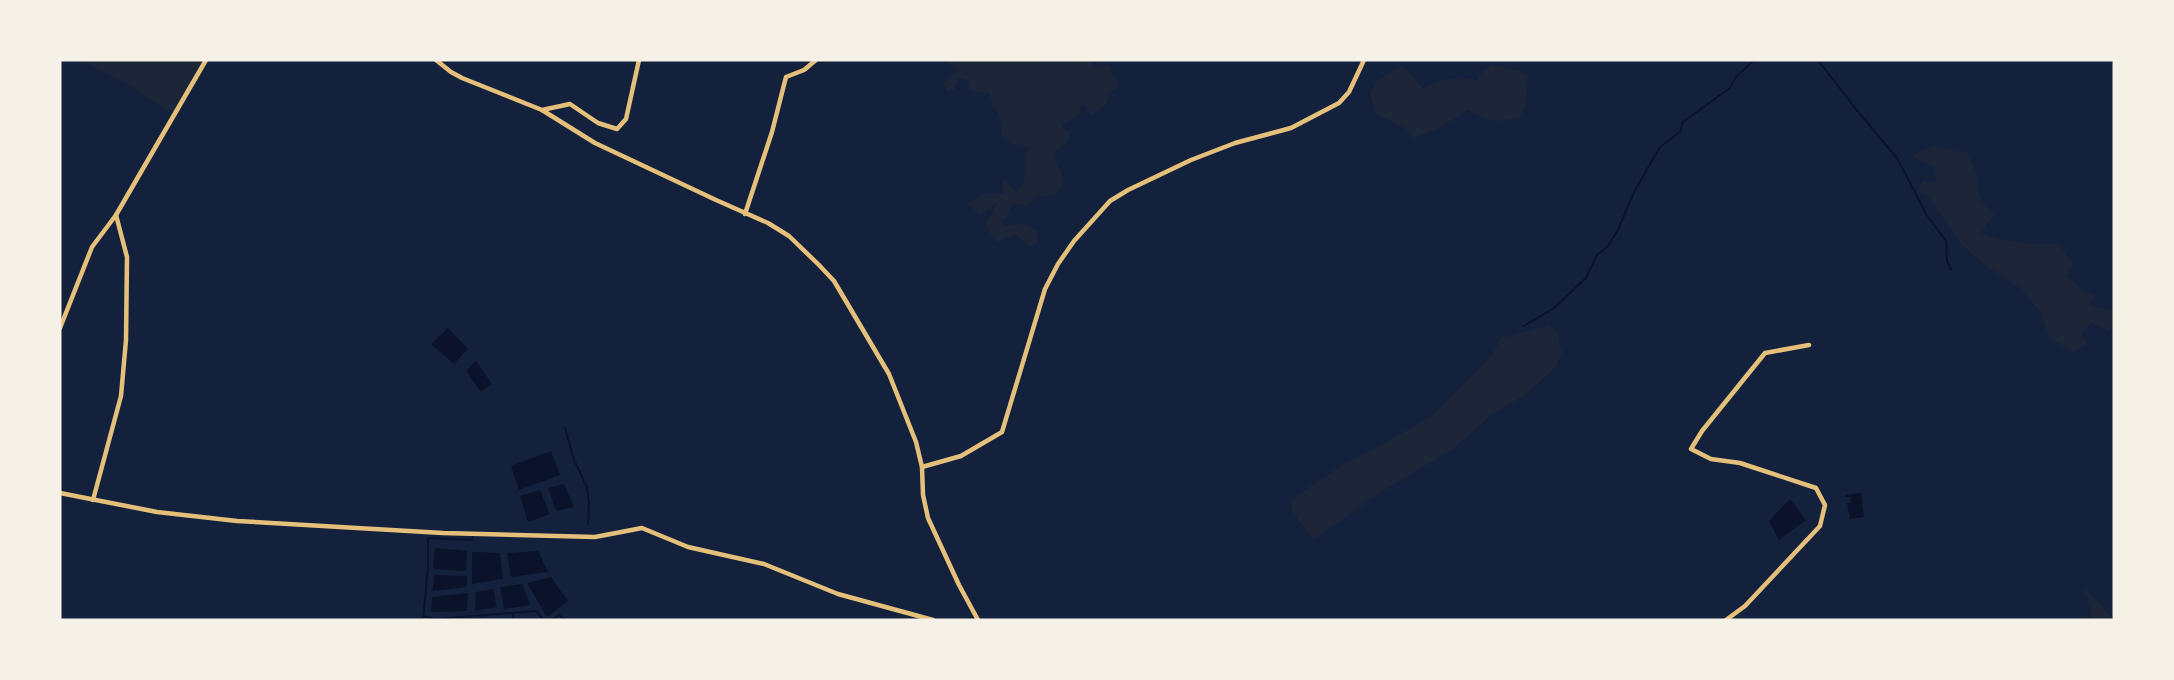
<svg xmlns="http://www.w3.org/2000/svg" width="2174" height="680" viewBox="0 0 2174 680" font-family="'Sofia Sans Condensed',sans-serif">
<rect width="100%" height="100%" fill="#14213d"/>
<g fill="#1d2539">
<path d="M84,60H202L177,110L167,111L132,86L94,67Z"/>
<path d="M946,60H1049L1057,63L1065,60H1090L1094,68L1110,66L1119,87L1108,93L1109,97L1105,106L1091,115L1087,107L1080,103L1081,113L1061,126L1070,133L1067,143L1056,150L1055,161L1063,176L1061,187L1054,195L1037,196L1026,206L1013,203L1006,217L999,222L1007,226L1024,223L1036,231L1038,243L1028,247L1017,235L997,242L985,226L997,203L979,215L968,204L985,193L1003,194V179L1018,192C1027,176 1028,171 1024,153L1030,148L1012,144L1002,135L1000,117L994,108L989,93L969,91L968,80L959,78L954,90L947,91L943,83L957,70Z"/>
<path d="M1492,65L1519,71L1528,76L1525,106L1520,117C1494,123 1490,123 1468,110L1439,128L1414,138L1404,128L1375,113L1370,94L1377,81L1401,66L1409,72L1424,90C1438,77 1459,77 1477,80L1482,72Z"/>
<path d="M1933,146L1968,152L1976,174L1980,198L1994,214L1981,233C2007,243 2030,245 2058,244L2072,262L2067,277L2084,291L2096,296L2089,305L2114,311V326L2109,332L2091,322L2081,334L2088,343L2073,353L2048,336L2042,314L2021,289L1985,265L1962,245L1927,195L1918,192L1922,181L1936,182L1935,168L1911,156Z"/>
<path d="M1550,325L1558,335L1562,352L1556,367L1525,395L1491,415L1453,449L1381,492L1313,540L1292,510L1293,498L1344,464L1374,449L1432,416L1492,355L1501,338Z"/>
<path d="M2083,586L2114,620H2090L2092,614Z"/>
</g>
<g fill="#0b132b">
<path d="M448,328L468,349L454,364L431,344Z"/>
<path d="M476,361L492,384L481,392L466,371Z"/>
<path d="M551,451L560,475L519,490L511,466Z"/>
<path d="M564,484L574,507L556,511L548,488Z"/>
<path d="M540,490L550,514L528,522L520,496Z"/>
<path d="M1861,493L1864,517L1850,519L1847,503H1851L1850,497H1845V495Z"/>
<path d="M1790,499L1806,520L1779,540L1769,521Z"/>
<path d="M435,548L467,551L466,571L433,569Z"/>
<path d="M538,551L548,572L511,577L507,553Z"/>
<path d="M472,552L500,553L503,579L472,584Z"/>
<path d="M435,575L467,576V587L432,591Z"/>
<path d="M551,577L568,601L547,617L527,583Z"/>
<path d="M522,584L530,605L504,609L500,587Z"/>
<path d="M493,589L497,607L475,611L476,592Z"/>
<path d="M468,593L467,611L431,612L432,597Z"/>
</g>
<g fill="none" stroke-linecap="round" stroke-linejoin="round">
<g stroke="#0b132b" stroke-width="2">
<path d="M1818,60L1855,108L1897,158L1926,214L1946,241L1947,261L1951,270"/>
<path d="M1524,326L1554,308L1586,278L1597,255L1606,248L1617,232L1635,190L1660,147L1680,132L1683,122L1730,88L1736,77L1754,60"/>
<path d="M565,428L574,460L587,487L589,502L588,524"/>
<path d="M513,613L514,620"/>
<path d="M423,616L436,619L536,611L544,620"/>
<path d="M423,620L428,567V538L472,540L473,537"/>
<path d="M552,620L559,615L565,620"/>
</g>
<g stroke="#e5c07b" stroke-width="4.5">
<path d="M436,60L451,72L462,78L542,110L595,143L716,200L768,223L789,236L819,265L834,281L889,374L916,442L922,467L923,495L928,518L959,585L978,620"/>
<path d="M542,110L570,104L598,123L617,129L626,119L639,60"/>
<path d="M745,214L772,132L786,77L804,70L816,60"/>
<path d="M60,328L92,247L116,215L206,60"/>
<path d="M922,467L961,456L1002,432L1045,289L1058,264L1074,241L1110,201L1128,190L1191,160L1235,143L1291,128L1339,103L1349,92L1364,60"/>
<path d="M60,493L157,512L237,521L443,533L595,537L642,528L688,547L764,564L838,594L933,620"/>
<path d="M93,500L121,396L126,340L127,257L116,215"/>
<path d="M1726,620L1745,606L1820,526L1825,505L1816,488L1740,463L1711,459L1691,449L1702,431L1765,353L1809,345"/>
</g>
</g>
<rect width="2174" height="680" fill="none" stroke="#f6f1e7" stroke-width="123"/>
</svg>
